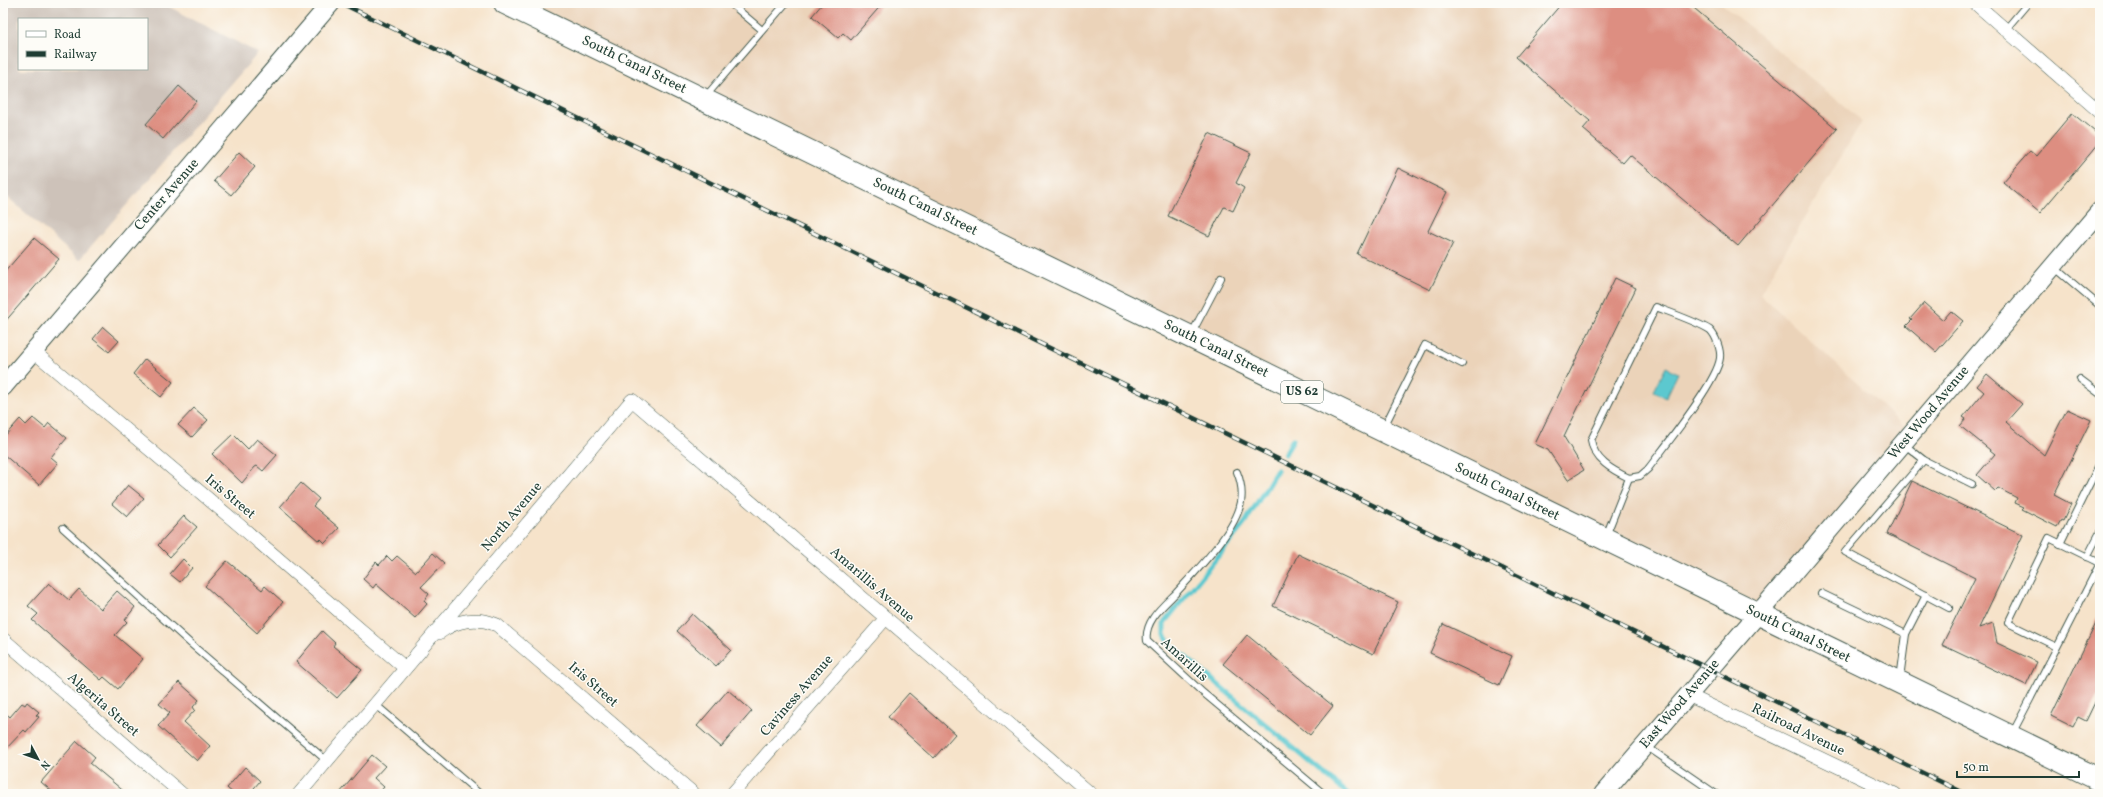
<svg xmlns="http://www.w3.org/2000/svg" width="2103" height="797" viewBox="0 0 2103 797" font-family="Vollkorn,serif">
<rect width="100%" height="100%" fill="#fdfcf7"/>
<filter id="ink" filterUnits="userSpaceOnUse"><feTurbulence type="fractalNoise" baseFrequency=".025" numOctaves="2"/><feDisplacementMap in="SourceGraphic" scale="8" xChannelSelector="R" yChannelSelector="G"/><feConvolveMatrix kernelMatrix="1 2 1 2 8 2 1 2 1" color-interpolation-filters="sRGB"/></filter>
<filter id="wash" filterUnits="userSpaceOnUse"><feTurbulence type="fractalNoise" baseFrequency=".012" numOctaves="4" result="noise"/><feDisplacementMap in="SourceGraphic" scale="16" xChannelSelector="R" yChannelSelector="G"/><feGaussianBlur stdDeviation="0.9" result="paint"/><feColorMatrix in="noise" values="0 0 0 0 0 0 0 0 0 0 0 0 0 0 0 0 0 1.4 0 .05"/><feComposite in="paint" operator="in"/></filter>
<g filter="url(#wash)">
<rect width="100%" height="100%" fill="#f6e3ca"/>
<path fill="#ebd3b9" d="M505,3H1721L1862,121L1760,294L1912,434L1758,614Z"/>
<path fill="#cdc2b9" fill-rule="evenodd" d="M3,3H162L258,53L79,260L3,193ZM19,19H147V69H19Z"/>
<path fill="#5bc8cf" stroke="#3d8282" d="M1666,367L1678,373L1666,398L1654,391Z"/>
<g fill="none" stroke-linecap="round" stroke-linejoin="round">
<g stroke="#5bc8cf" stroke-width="5">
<path d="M1285,454L1293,439"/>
<path d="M1277,470L1245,523L1164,623V635L1171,645L1348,794"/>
</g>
</g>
<g id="blocks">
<g fill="#dd8e81">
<path d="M823,3H883L851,40L843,33L838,38L812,16Z"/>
<path d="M1562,3H1688L1837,129L1738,246L1630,155L1623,163L1583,129L1590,121L1516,57Z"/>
<path d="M179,86L196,101L163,139L146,124Z"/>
<path d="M2072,113L2100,136V142L2040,213L2003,182L2030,151L2036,156Z"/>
<path d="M1209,133L1251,153L1236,183L1244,188L1233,211L1224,207L1209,236L1168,216Z"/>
<path d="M239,152L255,167L231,195L214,181Z"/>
<path d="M1398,168L1447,192L1428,231L1453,243L1430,290L1357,254Z"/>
<path d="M34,238L59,259L3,324V274Z"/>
<path d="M1615,278L1636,288L1564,437L1584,470L1568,480L1548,450L1535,444Z"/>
<path d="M1924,303L1943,320L1951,311L1963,321L1936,352L1906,326L1912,320L1910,319Z"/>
<path d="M103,327L119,341L109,352L93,339Z"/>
<path d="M145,359L173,382L161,397L133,374Z"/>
<path d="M1987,374L2022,404L2006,422L2044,455L2067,409L2091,420L2054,495L2071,504L2063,521L2061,520L2057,527L2022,509L2024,507L2015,503L2017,498L1998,488L1995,491L1977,475L1995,454L1960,426L1966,419L1963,417L1984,392L1977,386Z"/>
<path d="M194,408L208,420L192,437L178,425Z"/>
<path d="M33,418L45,428L49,423L67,438L51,457L58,463L39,485L3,454V438L20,419L26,425Z"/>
<path d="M233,434L248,449L257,439L277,455L263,471L257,466L255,467L242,483L212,454Z"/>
<path d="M1912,481L2023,535L1979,628L1993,623L1997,643L2037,662L2026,685L1942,645L1975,578L1887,534Z"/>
<path d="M301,483L319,499L313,506L339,528L325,543L321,539L319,541L280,507Z"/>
<path d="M128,485L144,498L127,517L112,504Z"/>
<path d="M184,516L197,527L170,557L158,545Z"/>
<path d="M433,553L444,563L421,587L429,594L424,601L427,604L415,618L376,584L373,588L363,579L376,562L379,565L387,556L392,561L397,556L416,572Z"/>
<path d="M1298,554L1398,602L1373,654L1273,606Z"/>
<path d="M183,559L192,568L180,582L170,574Z"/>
<path d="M227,561L262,590L265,586L283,602L257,633L205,586Z"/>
<path d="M49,583L69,600L79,589L101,609L117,591L135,607L125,620L127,622L115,635L143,659L118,689L104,677L101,680L32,620L38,614L28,606Z"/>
<path d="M692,614L731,650L716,666L677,631Z"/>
<path d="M2100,615V692L2086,721L2078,717L2073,727L2051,716Z"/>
<path d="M1443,624L1512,656L1499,685L1430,653Z"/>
<path d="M322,631L335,643L333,646L362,670L337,698L296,662Z"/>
<path d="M1247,635L1333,706L1310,735L1223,664Z"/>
<path d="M179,682L199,700L193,707L195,710L184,722L210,746L197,761L158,726L170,713L159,704Z"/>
<path d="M728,690L752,711L721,747L697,726Z"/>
<path d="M909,693L955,734L934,758L888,717Z"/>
<path d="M27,702L39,712L36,715L39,717L26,732L24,730L3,752V711L10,717L22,703L25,705Z"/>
<path d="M77,741L95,757L90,763L127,794H55L41,782Z"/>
<path d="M372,755L385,766L374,778L384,787L378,794H339Z"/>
<path d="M245,767L260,781L249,794H234L227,788Z"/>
</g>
</g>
</g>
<g filter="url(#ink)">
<use href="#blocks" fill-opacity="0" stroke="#3f564a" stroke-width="1"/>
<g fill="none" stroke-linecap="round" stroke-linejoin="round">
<defs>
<g id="lane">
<path d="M730,3L762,30"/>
<path d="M2006,29L2028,3"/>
<path d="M706,96L786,3"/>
<path d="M2054,267L2100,306"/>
<path d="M1656,307C1669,312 1700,323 1710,330C1716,336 1721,350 1720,358C1717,382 1665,446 1648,469L1640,476L1629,478C1612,470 1594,460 1591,440Z"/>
<path d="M1192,333L1221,278"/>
<path d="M2080,379L2100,394"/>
<path d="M1384,427L1425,345L1462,364"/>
<path d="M1905,445L1924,460L1972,484"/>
<path d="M1924,460L1845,552L1949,608"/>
<path d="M1237,472C1241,482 1243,491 1241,502C1236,531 1196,571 1176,593C1163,606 1144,621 1147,641L1201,691L1324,794"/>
<path d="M63,528L191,644L327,761"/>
<path d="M1606,536L1629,478"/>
<path d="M2060,544L2100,463"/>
<path d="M2087,557L2100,532"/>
<path d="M1821,593L1906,634"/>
<path d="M1900,679L1906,634L1926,595"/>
<path d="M375,704L480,794"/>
<path d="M2012,734C2042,677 2071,620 2100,563L2049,538L2008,623L2057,647"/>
<path d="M1646,746L1716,794"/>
</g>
<g id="street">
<path d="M1975,3L2100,112"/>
<path d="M33,351L238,524L405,668"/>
<path d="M439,633C456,620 477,616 497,625L694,794"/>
<path d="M3,639L182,794"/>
<path d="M416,655L632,400L1091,794"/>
<path d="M1688,695L1895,794"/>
<path d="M299,794L421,650"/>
<path d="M732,794L886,618"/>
</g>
<g id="secondary">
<path d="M3,387L331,3"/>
<path d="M1603,794L1758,614L2100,211"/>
</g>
<path id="highway" d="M505,3L2100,780"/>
</defs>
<use href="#lane" stroke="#3f564a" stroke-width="8"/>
<use href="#street" stroke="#3f564a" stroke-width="14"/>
<use href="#secondary" stroke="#3f564a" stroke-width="20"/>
<use href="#highway" stroke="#3f564a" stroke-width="24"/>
<use href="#lane" stroke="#fff" stroke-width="6"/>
<use href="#street" stroke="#fff" stroke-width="13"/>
<use href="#secondary" stroke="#fff" stroke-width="18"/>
<use href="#highway" stroke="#fff" stroke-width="22"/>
<defs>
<path id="rail" d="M341,3L1966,794"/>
</defs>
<use href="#rail" stroke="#1f3d34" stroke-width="4.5"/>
<use href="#rail" stroke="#fdfcf7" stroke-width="3" stroke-dasharray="9" stroke-linecap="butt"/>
</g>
</g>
<g text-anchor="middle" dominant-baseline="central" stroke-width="3" stroke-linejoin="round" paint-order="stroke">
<rect fill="#fdfcf7" stroke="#62766e" stroke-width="1" x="1281" y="381" width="42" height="22" rx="3"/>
<g font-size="13" font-weight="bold" fill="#1f3d34">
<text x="1302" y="392">US 62</text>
</g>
<g font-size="14" fill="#1f3d34" stroke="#fdfcf7">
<text transform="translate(634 65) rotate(26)">South Canal Street</text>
<text transform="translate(167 195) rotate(-49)">Center Avenue</text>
<text transform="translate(925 207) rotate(26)">South Canal Street</text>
<text transform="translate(1216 349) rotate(26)">South Canal Street</text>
<text transform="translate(1929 413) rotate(-50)">West Wood Avenue</text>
<text transform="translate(1507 492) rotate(26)">South Canal Street</text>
<text transform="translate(230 497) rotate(40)">Iris Street</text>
<text transform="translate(512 517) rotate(-50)">North Avenue</text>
<text transform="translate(872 585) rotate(41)">Amarillis Avenue</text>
<text transform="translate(1798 634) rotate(26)">South Canal Street</text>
<text transform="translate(1184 660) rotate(42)">Amarillis</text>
<text transform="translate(593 685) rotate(41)">Iris Street</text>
<text transform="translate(797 696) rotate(-49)">Caviness Avenue</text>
<text transform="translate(1680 704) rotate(-49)">East Wood Avenue</text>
<text transform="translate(103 705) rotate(41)">Algerita Street</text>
<text transform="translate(1798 730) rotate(26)">Railroad Avenue</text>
</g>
</g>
<rect width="2103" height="797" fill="none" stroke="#fdfcf7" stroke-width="16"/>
<rect x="18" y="18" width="130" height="52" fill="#fdfcf7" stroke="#a4b0a9"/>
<rect x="26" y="31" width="20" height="6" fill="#ffffff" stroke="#a4b0a9"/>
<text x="54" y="38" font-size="12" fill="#1f3d34">Road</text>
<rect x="26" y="51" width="20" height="6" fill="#1f3d34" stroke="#a4b0a9"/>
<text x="54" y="58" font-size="12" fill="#1f3d34">Railway</text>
<g transform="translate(38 759) rotate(131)" stroke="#fdfcf7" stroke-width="3" paint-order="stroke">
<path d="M0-3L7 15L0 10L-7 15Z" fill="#1f3d34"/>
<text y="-6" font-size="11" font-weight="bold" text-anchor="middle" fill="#1f3d34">N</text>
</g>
<path d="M1957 771v6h122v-6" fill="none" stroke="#1f3d34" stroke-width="2"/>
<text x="1963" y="771" font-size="12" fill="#1f3d34" stroke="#fdfcf7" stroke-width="3" paint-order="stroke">50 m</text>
</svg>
